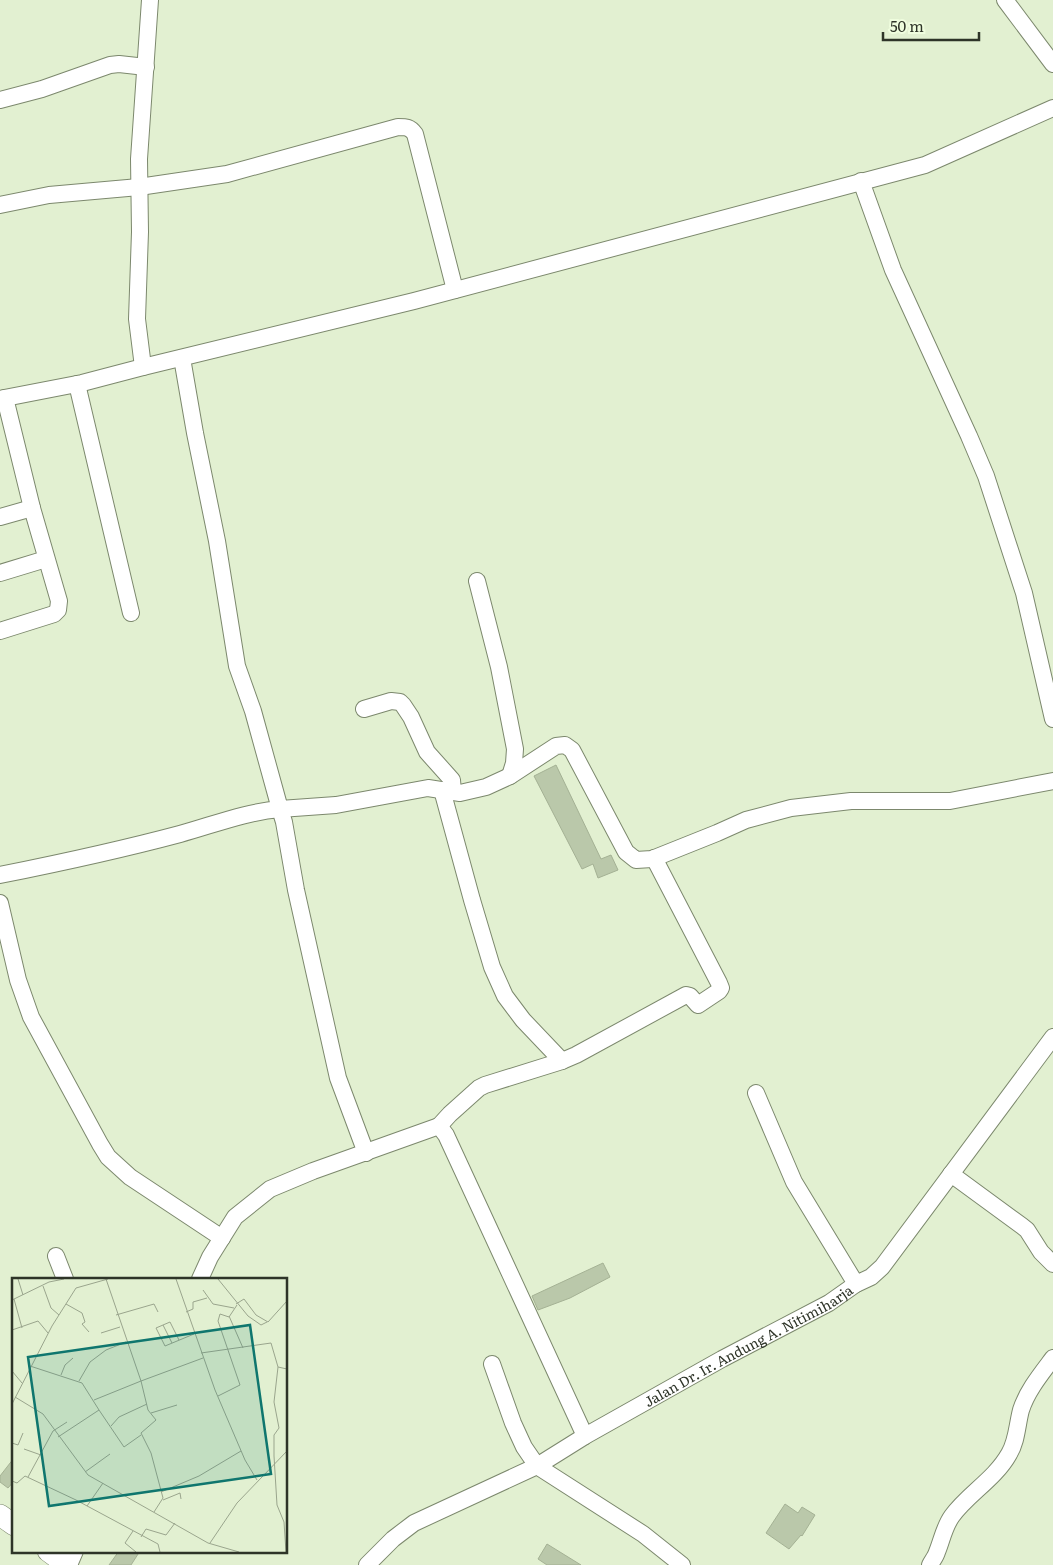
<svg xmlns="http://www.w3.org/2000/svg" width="1053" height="1565" viewBox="0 0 1053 1565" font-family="Literata,serif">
<rect width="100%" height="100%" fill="#e2f0d1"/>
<g fill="#bac8aa" stroke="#a4b194">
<path d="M556,765L601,859L611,855L618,870L598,878L593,864L582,869L534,776Z"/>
<path d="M603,1263L610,1277L570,1298L538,1310L532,1296Z"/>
<path d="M14,1458V1481L8,1488L0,1482V1476Z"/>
<path d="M785,1504L798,1513L802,1507L815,1515L802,1536L801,1535L789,1549L766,1533Z"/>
<path d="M547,1544L581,1565H547L538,1559Z"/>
<path d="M119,1551H140L131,1565H109Z"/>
</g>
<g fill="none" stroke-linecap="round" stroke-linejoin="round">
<defs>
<g id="minor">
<path d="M1005,0L1053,64"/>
<path d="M0,100L42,89L110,65L119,64L146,67"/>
<path d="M861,181L893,270L969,436L986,476L1024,593L1053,719"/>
<path d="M0,205L49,195L139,187L227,174L398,127C406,127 410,127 415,134L455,290"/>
<path d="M182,358L195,433L217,541L237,666L253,711L280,809L336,805L428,788L460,793L486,787L510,776L556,746L565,745L572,750L626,852L636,860L652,859L717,833L746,820L791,808L851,801H950L1053,781"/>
<path d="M143,367L137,319L140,232L139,159L150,0"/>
<path d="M77,384L131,613"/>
<path d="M0,399L82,383L143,367L414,301L925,165L1053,108"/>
<path d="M0,517L32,508"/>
<path d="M0,573L46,559"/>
<path d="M477,581L499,667L515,749L514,763L510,776"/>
<path d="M0,631L54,614L58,610L59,601L32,508L5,398"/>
<path d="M364,709L391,701L400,702L403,705L411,717L427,752L452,780L453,792"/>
<path d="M442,790L472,900L492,967L505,996L523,1020L562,1061"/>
<path d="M0,875C60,863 120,850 180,834C213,825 245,812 280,809L284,822L296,890L338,1078L366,1153"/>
<path d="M0,903L18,980L31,1017L100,1144L108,1157L130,1177L222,1238"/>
<path d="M756,1093L794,1182L856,1284"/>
<path d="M439,1126L450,1114L479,1088L485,1085L562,1061L576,1055L686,995L690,996L698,1005L719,991L721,988L719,983L654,858"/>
<path d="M951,1174L1022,1226L1027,1230L1041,1252L1053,1264"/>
<path d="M56,1256L65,1279"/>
<path d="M200,1279L210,1257L235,1217L270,1189L313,1171L439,1126L446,1135L585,1436"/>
<path d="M492,1364L513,1423L524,1447L537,1466L643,1534L682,1565"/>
<path d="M69,1565L75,1551"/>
<path id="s1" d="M367,1565L393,1539L414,1523L537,1466L585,1436L722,1359L829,1303L856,1284L871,1277L882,1267L1053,1037"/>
<path d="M930,1565C932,1561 936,1556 937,1552C942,1540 944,1527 952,1516C968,1494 995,1479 1009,1454C1017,1441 1017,1425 1021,1410C1027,1391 1041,1374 1053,1358"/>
</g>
<g id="major">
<path d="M0,1515L14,1525"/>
<path d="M48,1551L67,1565"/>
</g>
</defs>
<use href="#minor" stroke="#7c886d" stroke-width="18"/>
<use href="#major" stroke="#7c886d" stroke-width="22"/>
<use href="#minor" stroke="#fff" stroke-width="16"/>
<use href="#major" stroke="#fff" stroke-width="21"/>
</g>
<g text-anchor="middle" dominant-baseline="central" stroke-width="4.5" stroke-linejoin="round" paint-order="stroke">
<g font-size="14" fill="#2e3428" stroke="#effdde">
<text stroke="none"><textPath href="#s1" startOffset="442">Jalan Dr. Ir. Andung A. Nitimiharja</textPath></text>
</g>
</g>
<g transform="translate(12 1278)">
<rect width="275" height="275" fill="#e2f0d1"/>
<path fill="none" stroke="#9aa58d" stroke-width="1" d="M6,1L11,17M164,1L203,112L233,182L245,202M206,1L236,38L249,47L255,44M31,8L39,30L47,37M191,12L201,26L222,30M2,21L10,50M0,22L37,4L52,1M54,26L70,35L73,44L70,46L77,54M224,26L232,21L244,37L256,44L275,23M174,34L181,31V24L195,20M104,37L142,26L146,34M217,38L231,70M151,47L160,65M0,52L26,43L36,55M89,55L108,49M167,62L158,44L144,50L153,68L182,56M189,75L259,65L266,89L275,91M18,88L70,105L87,132L46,159M266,89L262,124L267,150L262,157V178L265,227L272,244L274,274M0,93L10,105M49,97L53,87L61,80M67,103L78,84L94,72L114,64M206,118L228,107L206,43L208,36L217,39L225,27M3,119L31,136L76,197L196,265L227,274M82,122L129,103L94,1M0,126L40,48L64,10L96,1M87,132L112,169L129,157M139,135L165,127M99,148L107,139L135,126M0,165L6,167L11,155M12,171L29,177M73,194L98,176M16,199L41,153L55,144M0,203L5,205L13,198L64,222L146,266L148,274M149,214L187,198L229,173M151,222L168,215L169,221M75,228L91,205M142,234L151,220L139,175L129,155L144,142L136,132L129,103L191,80M121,253L113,265L124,274M129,259L134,251L154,257L163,245M198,265L225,225L275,173"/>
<path fill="#0f766e" fill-opacity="0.15" stroke="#0f766e" stroke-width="2.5" d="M238,47L259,196L37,228L16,79Z"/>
<rect width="275" height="275" fill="none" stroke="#2e3428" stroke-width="2.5"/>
</g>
<path d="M883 32v8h96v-8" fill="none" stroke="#2e3428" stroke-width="2.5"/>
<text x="890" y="32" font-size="15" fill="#2e3428" stroke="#effdde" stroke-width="4" paint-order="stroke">50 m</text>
</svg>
